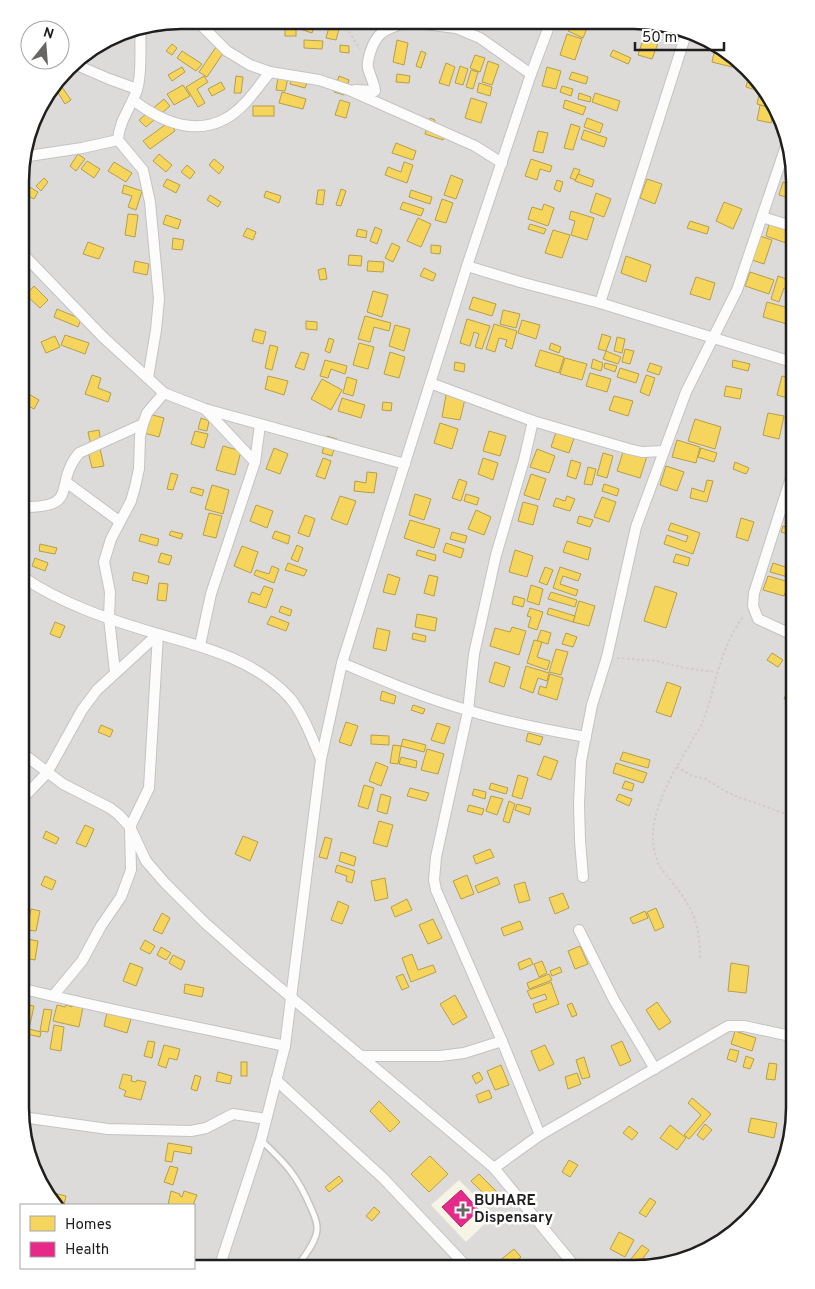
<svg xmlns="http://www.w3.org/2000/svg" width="815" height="1289" viewBox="0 0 815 1289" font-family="Overpass,sans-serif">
<rect width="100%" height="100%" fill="#edebe8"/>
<path fill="#dcdbd9" d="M180,20L656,21L733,53L783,119L795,180V1120L783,1170L762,1206L696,1257L635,1269L191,1268H194V1205H59L32,1170L20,1109L21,160L37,109L74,60L119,32Z"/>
<path fill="#f6f4e4" d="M459,1180L494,1215L466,1242L431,1205Z"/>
<g fill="#f6d55c" stroke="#b69e4a">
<path d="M303,20L315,24L312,33L300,29Z"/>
<path d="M477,21H499L497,27Z"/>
<path d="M572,21H590L583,38L568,31Z"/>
<path d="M646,21H656L662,24L660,31L645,26Z"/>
<path d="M329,27L339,29L336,40L326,38Z"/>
<rect x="285" y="29" width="11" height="7"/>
<path d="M645,33L660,38L652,59L638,55Z"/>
<path d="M567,34L582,39L575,60L560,55Z"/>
<path d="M304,40L323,41L322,49L304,48Z"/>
<path d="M397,40L408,43L404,65L393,62Z"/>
<path d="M172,44L177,48L172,55L166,51Z"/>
<path d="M340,45L349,46V53L340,52Z"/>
<path d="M216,47L224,52L207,77L199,72Z"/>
<path d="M613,50L631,58L628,64L610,56Z"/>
<path d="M182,51L202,64L196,71L177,58Z"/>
<path d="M421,51L426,53L421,68L416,66Z"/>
<path d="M714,53L734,59L732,67L712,62Z"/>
<path d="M475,55L485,58L480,72L470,68Z"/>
<path d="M488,61L499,65L492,85L482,82Z"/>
<path d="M446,63L455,67L449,86L439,83Z"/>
<path d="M460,66L468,69L463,85L455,83Z"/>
<path d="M182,67L185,72L172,81L168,75Z"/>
<path d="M547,67L561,71L556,89L542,86Z"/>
<path d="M471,70L478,72L473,89L466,87Z"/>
<path d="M572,72L588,77L586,84L569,79Z"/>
<path d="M397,74L410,76L409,83L396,82Z"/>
<path d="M204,76L208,82L197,89L205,103L198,107L186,87Z"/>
<path d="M236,76L243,77L241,93H234Z"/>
<path d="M292,76L308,80L305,88L290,84Z"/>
<path d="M339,76L349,80L344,95L334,92Z"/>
<path d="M278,77L288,78L285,91L276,90Z"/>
<path d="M221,82L225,89L212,96L208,89Z"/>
<path d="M747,82L756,84L759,91L746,87Z"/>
<path d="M479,83L492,87L490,96L477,92Z"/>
<path d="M183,85L190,96L174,105L167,94Z"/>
<path d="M562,86L573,89L571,96L560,92Z"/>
<path d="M62,87L71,100L65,104L57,91Z"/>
<path d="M282,92L306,99L303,109L279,103Z"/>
<path d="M579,93L591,97L590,102L578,99Z"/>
<path d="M595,93L620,101L617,111L592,102Z"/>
<path d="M759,95L766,97L775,109L757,104Z"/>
<path d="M471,98L487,103L481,123L465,118Z"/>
<path d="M164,99L170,106L146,127L139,120Z"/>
<path d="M340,100L350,103L346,118L335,115Z"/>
<path d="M565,100L586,107L583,115L563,108Z"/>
<path d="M760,105L774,109L771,123L757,120Z"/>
<rect x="253" y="106" width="21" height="10"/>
<path d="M430,118L435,120L432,131L444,134L443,140L425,134Z"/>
<path d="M587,118L603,124L600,133L584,127Z"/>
<path d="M169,122L175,131L150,149L143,141Z"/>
<path d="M571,124L580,127L573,150L564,148Z"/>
<path d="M584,130L607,138L604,147L581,139Z"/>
<path d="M538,131L548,133L543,153L533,151Z"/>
<path d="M396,143L416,151L413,160L392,153Z"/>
<path d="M78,154L85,159L76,171L70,166Z"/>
<path d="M159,154L172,165L166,172L153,161Z"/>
<path d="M214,159L224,167L219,174L209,165Z"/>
<path d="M531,159L552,166L550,172L540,169L537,180L525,176Z"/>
<path d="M87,161L100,169L94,178L81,169Z"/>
<path d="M114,162L132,173L126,182L108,171Z"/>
<path d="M404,162L413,165L407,183L385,175L388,167L401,172Z"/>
<path d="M187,165L195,172L190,179L181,172Z"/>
<path d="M574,168L580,170L576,180L570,178Z"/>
<path d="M578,174L594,180L592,187L575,181Z"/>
<path d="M451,175L463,180L456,199L444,195Z"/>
<path d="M44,178L48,182L41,191L36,186Z"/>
<path d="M167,179L180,185L176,193L163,186Z"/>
<path d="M647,179L662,184L655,204L640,198Z"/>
<path d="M557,180L563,182L560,192L554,189Z"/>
<path d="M21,182L38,192L34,199L21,192Z"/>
<path d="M783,182L795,186V200L779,195Z"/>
<path d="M124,185L142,191L136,210L128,207L132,196L122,193Z"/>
<path d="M341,189L346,191L341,206L336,205Z"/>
<path d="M318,190H325L323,205L316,204Z"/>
<path d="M411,190L432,197L430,204L409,197Z"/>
<path d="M266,191L281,196L279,203L264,197Z"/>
<path d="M596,193L611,199L604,217L590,212Z"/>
<path d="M210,195L221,202L218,207L207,200Z"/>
<path d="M442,199L453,203L446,223L435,220Z"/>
<path d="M403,202L424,209L421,216L400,209Z"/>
<path d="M724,202L742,209L733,229L716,221Z"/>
<path d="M544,204L554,208L548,226L528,219L532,207L542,210Z"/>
<path d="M571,211L594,218L587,240L571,235L575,221L569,219Z"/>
<path d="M128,214L138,215L135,237L125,235Z"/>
<path d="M166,215L181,220L178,229L163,224Z"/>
<path d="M418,218L431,224L421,247L407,241Z"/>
<path d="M690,221L709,227L707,234L687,228Z"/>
<path d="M530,224L546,229L544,234L528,229Z"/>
<path d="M769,224L790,230L786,243L766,236Z"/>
<path d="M375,227L382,230L377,244L370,241Z"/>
<path d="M247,228L256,232L253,240L243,236Z"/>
<path d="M358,229L367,231L366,238L356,236Z"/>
<path d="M553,230L570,235L562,258L545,253Z"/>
<path d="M760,236L772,240L764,264L752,260Z"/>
<path d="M173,238L184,240L182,250L172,249Z"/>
<path d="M88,242L104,248L99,259L83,254Z"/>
<path d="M392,243L400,247L393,262L385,258Z"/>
<path d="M431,245L441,246L440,254L431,253Z"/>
<path d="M349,255L362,256L361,266L348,265Z"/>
<path d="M626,256L651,265L646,282L621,273Z"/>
<path d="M135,261L149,264L147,275L133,272Z"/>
<path d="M368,261L384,262L383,272L367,271Z"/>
<path d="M325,268L327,279L320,280L318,270Z"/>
<path d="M424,268L436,274L433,281L420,276Z"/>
<path d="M750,272L774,280L769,294L745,286Z"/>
<path d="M778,276L794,282L791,290L784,288L779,302L771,299Z"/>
<path d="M696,277L715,283L710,300L690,294Z"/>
<path d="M34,286L48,300L40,308L26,295Z"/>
<path d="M373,291L388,295L382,317L367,312Z"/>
<path d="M473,297L496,304L492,316L469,309Z"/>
<path d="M767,302L792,309L787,324L763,317Z"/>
<path d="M57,309L81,319L78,327L54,317Z"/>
<path d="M503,310L520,314L516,328L500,324Z"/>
<path d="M365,316L391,323L389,331L374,327L370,342L358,339Z"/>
<path d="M467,319L490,326L482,349L475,347L479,334L474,332L470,346L460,343Z"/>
<path d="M522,320L540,325L536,339L518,333Z"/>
<path d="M306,321L317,322V330L306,329Z"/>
<path d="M494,324L517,331L512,349L505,346L507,340L499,338L495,352L486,349Z"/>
<path d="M395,325L410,329L404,351L389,346Z"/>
<path d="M255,329L266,332L263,344L252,341Z"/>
<path d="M602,334L611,337L606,351L598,349Z"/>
<path d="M65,335L89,343L85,354L61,345Z"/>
<path d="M55,336L60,347L46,353L41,342Z"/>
<path d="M617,337L625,339L622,353L614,351Z"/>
<path d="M329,338L334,340L330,353L325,351Z"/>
<path d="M359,343L374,347L368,369L353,365Z"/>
<path d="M551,343L561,347L559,353L549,349Z"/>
<path d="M270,345L278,347L272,370L265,368Z"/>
<path d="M625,349L634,351L630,364L622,362Z"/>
<path d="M540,350L564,357L559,373L535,366Z"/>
<path d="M606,351L621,357L618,364L603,359Z"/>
<path d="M301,352L309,354L304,370L295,367Z"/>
<path d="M390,352L405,357L399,378L384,374Z"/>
<path d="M565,358L587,364L582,380L560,374Z"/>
<path d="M593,359L603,363L601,371L591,368Z"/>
<path d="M325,360L347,366L345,374L331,369L328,378L320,376Z"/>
<path d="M733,360L750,364L748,371L732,367Z"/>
<path d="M455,362L465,364L464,372L454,370Z"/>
<path d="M605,363L617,366L615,372L604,368Z"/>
<path d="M650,363L662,367L659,375L647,371Z"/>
<path d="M620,368L639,374L636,383L617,377Z"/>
<path d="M590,373L611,379L607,392L586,386Z"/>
<path d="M92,375L101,378L98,388L111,393L108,402L85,394Z"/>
<path d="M646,375L655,378L649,396L640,392Z"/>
<path d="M268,376L288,381L284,395L265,389Z"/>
<path d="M782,376L795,379L791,399L777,395Z"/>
<path d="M347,377L357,380L353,396L343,393Z"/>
<path d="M322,379L342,390L331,410L311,399Z"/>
<path d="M726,386L742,389L740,399L724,396Z"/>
<path d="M25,392L39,400L34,409L21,402Z"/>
<path d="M446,395L465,399L460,420L442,417Z"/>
<path d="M614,396L633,401L628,416L609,410Z"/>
<path d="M342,398L365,405L361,418L338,411Z"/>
<path d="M383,402L392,403L391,411L382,410Z"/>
<path d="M768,413L784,416L779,439L763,435Z"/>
<path d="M149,414L164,418L159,437L144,433Z"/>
<path d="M201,418L209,421L207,431L198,429Z"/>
<path d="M695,419L721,427L715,449L688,441Z"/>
<path d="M440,423L458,429L452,449L434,443Z"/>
<path d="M558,426L576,432L569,453L551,447Z"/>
<path d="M99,430L101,444L91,446L88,432Z"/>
<path d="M195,431L208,434L204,448L191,444Z"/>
<path d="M489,431L506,436L500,456L483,451Z"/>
<path d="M21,432L27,433L24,452H21Z"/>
<path d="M327,436L337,439L332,456L322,453Z"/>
<path d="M677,440L700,447L696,463L672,457Z"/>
<path d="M223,446L241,451L235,475L216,470Z"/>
<path d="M274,448L288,454L280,474L266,469Z"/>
<path d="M701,448L717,453L714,462L698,457Z"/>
<path d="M100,449L104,466L92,468L88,451Z"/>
<path d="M537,449L555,456L549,473L530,467Z"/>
<path d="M624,449L647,456L640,478L617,471Z"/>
<path d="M603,453L613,456L607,478L597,475Z"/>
<path d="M323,458L331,461L325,479L316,476Z"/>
<path d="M483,458L498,463L493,480L478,474Z"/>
<path d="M571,460L581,463L576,479L567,476Z"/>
<path d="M735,462L749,468L746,474L733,469Z"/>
<path d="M666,466L684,472L677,491L660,485Z"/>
<path d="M588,467L596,469L592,485L584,484Z"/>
<path d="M367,472L377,473L374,493L354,491L355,481L366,483Z"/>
<path d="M171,473L178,475L173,490L167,489Z"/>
<path d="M531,474L546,479L539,500L524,495Z"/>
<path d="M459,479L467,482L461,501L452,498Z"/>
<path d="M707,480L713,481L707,502L690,498L692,488L704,492Z"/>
<path d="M604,484L619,489L617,496L602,491Z"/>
<path d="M212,485L229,490L223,514L205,509Z"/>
<path d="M192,487L204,490L202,496L190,492Z"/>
<path d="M415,494L431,499L424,520L409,515Z"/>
<path d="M466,494L479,498L477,505L464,501Z"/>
<path d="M340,496L356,501L347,525L331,519Z"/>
<path d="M567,496L575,499L570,511L553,506L556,498L565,501Z"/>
<path d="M602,497L616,502L609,522L594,517Z"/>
<path d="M523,502L538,506L533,525L518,521Z"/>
<path d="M256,505L273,511L267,528L250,521Z"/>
<path d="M476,510L491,517L484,535L468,529Z"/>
<path d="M209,513L222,516L216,538L203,535Z"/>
<path d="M305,515L315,519L309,537L298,533Z"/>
<path d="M579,516L593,520L590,527L577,523Z"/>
<path d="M741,518L754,522L748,541L736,537Z"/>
<path d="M410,520L440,529L434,548L404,538Z"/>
<path d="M671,523L700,533L693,554L664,544L667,535L686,542L688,536L668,530Z"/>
<path d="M783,526L795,529V536L781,532Z"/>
<path d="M171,531L183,534L181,539L169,535Z"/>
<path d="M275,531L290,536L288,544L272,538Z"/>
<path d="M452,532L467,536L465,543L450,539Z"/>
<path d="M141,534L159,539L157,546L139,541Z"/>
<path d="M567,541L591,548L588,560L563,552Z"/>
<path d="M446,543L464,549L461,558L443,552Z"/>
<path d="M40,544L57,548L55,554L39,551Z"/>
<path d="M297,545L303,548L298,562L291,559Z"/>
<path d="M242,546L258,552L251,573L234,566Z"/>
<path d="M418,550L436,555L435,561L416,555Z"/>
<path d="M515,550L533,556L527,577L509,572Z"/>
<path d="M161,553L172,556L169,565L158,562Z"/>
<path d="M676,554L690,558L688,566L673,562Z"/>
<path d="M35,558L48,563L45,571L32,566Z"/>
<path d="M288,563L307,570L304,576L285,570Z"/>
<path d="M773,563L791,569L788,577L770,572Z"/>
<path d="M272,566L279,569L274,583L254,575L256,570L269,574Z"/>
<path d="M545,567L553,570L547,585L539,582Z"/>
<path d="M560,567L581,574L578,581L563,576L560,584L578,590L576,596L553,588Z"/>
<path d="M134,572L149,576L147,584L132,580Z"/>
<path d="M388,574L400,578L395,595L383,592Z"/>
<path d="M429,575L438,577L434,596L424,593Z"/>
<path d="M768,576L789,582L784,596L763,590Z"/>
<path d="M159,583L168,584L166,601L157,600Z"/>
<path d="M791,584L795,585V606L786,604Z"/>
<path d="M531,585L543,589L539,605L527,601Z"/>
<path d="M264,586L273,589L266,608L248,602L252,592L260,595Z"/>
<path d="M655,586L677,593L666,628L644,621Z"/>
<path d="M551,592L577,600L575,607L548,599Z"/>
<path d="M514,596L525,599L523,607L512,604Z"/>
<path d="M579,601L595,606L589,626L573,622Z"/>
<path d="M281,606L292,610L290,616L279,612Z"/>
<path d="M530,608L543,612L537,630L528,627L531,617L527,616Z"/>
<path d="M549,608L575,616L573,622L547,614Z"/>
<path d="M417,614L437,618L435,631L415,627Z"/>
<path d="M271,616L289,623L286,631L267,624Z"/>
<path d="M55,622L65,626L60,638L50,634Z"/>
<path d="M512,627L526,631L519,655L490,646L495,628L510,632Z"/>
<path d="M377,628L390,631L386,651L373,648Z"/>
<path d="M541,630L551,633L548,644L537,641Z"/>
<path d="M413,633L426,636L425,642L412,639Z"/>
<path d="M566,633L577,637L573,647L562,644Z"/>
<path d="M534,640L542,642L537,657L550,661L547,670L527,663Z"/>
<path d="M556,649L568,652L561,675L549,672Z"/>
<path d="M772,653L783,660L778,667L767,660Z"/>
<path d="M495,662L510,667L504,687L489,682Z"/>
<path d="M526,666L549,673L547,681L538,678L533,693L520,688Z"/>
<path d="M550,674L563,678L557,700L538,694L540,686L546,688Z"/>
<path d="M667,682L681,687L671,717L656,712Z"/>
<path d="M382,691L396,696L394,704L380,700Z"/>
<path d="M787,691L795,694V703L784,699Z"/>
<path d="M413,705L425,709L423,714L411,710Z"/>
<path d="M346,722L358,726L351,746L339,742Z"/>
<path d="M437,723L450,727L444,744L431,740Z"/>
<path d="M101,725L113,730L110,737L98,732Z"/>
<path d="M528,733L543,737L540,745L526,741Z"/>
<path d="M371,735L389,736V745L371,744Z"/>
<path d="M403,739L426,745L424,752L401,746Z"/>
<path d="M393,745L401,746L398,764L390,763Z"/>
<path d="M427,749L444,754L438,774L421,770Z"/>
<path d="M623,752L650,760L648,768L620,760Z"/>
<path d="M544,756L558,761L551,780L537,775Z"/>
<path d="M401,757L417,761L416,768L399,764Z"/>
<path d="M376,762L388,767L381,786L369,781Z"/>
<path d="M616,763L647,773L643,783L613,773Z"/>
<path d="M518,775L528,778L522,799L512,796Z"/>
<path d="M625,781L634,784L632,791L622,788Z"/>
<path d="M491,783L508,788L506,794L489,789Z"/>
<path d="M364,785L374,788L368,809L358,806Z"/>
<path d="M410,788L429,793L426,801L407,796Z"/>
<path d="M474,789L486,792L485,799L472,795Z"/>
<path d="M381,794L391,797L387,814L377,811Z"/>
<path d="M619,794L632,799L629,806L616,800Z"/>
<path d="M491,796L503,799L497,815L486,811Z"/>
<path d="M509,801L515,804L509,823L503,821Z"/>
<path d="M517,804L531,808L529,815L515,810Z"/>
<path d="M469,805L484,809L482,815L467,811Z"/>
<path d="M379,821L393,825L387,847L373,843Z"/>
<path d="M85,825L94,829L86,847L76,843Z"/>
<path d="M46,831L59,838L56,844L43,838Z"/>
<path d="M243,836L258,842L250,861L235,854Z"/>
<path d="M325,837L332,839L327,859L319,857Z"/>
<path d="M490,849L494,857L476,864L473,856Z"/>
<path d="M341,852L356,857L354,866L339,861Z"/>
<path d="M337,865L355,871L352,883L346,881L347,876L335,872Z"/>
<path d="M467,875L474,894L461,899L453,881Z"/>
<path d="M45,876L56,881L52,890L41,885Z"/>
<path d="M497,877L500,884L478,893L475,886Z"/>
<path d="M385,878L388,898L375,901L371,881Z"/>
<path d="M525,882L530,900L519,903L514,885Z"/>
<path d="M563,893L569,908L555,914L549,898Z"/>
<path d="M407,899L412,910L395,917L391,907Z"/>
<path d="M338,901L349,906L342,924L331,920Z"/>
<path d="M656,908L664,927L655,931L647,912Z"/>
<path d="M20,909H26L23,933L20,932Z"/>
<path d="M31,909L40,911L36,931L27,930Z"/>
<path d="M645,911L648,918L633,924L630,918Z"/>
<path d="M162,913L170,918L162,934L153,930Z"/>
<path d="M433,919L442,938L428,944L419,925Z"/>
<path d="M520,921L523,929L504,936L501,928Z"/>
<path d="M27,939L38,941L35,960L24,958Z"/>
<path d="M145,940L155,946L150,954L140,949Z"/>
<path d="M580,946L588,964L575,969L568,951Z"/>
<path d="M161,947L171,953L166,960L157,955Z"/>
<path d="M412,954L418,970L433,965L436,972L411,982L402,958Z"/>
<path d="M173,955L185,961L181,970L169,963Z"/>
<path d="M530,958L533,964L520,970L518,963Z"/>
<path d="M542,961L547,973L539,977L534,964Z"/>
<path d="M130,963L143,968L136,986L123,981Z"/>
<path d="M731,963L749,966L746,993L728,991Z"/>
<path d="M560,967L562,972L552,976L550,971Z"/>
<path d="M403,974L409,987L402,990L396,977Z"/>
<path d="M549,974L552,980L529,989L527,983Z"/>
<path d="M551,982L559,1004L536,1013L533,1004L547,999L545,994L531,999L527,991Z"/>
<path d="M185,984L204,988L202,997L184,993Z"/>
<path d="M455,995L467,1017L453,1025L440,1004Z"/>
<path d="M657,1002L671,1022L659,1030L646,1010Z"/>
<path d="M572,1003L577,1015L572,1017L567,1005Z"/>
<path d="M28,1005L34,1006L29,1029L41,1032L40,1037L22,1033Z"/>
<path d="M57,1005L65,1007L66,1005L72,1007L73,1005L83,1007L79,1027L53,1021Z"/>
<path d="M44,1009L52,1010L48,1032L40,1031Z"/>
<path d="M107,1013L131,1019L127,1033L104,1026Z"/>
<path d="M54,1025L64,1027L61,1051L50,1049Z"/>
<path d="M735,1031L756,1038L752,1051L731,1044Z"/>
<path d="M148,1041L155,1042L152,1058L144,1056Z"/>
<path d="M622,1041L631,1061L620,1066L611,1046Z"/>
<path d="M164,1045L180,1049L177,1060L169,1058L166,1068L158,1065Z"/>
<path d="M545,1045L554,1064L539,1071L531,1051Z"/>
<path d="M730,1049L739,1051L736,1062L727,1059Z"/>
<path d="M746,1056L754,1059L750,1069L743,1067Z"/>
<path d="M584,1057L590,1077L582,1079L576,1060Z"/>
<rect x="241" y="1062" width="6" height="14"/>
<path d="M769,1063L777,1064L775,1080L766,1079Z"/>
<path d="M501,1065L509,1085L495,1090L487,1071Z"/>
<path d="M218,1072L232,1076L230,1084L216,1081Z"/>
<path d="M479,1072L483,1079L476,1084L472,1076Z"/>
<path d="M577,1073L581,1084L568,1089L565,1077Z"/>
<path d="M123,1074L132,1076L131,1081L136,1082L137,1080L146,1082L141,1100L124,1096L126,1091L119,1088Z"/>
<path d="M195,1075L201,1077L197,1091L191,1089Z"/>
<path d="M489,1090L492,1098L479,1103L476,1095Z"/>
<path d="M692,1098L711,1114L689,1139L684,1135L701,1115L688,1103Z"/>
<path d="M379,1101L400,1122L390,1132L370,1111Z"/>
<path d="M751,1118L777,1123L774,1138L748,1132Z"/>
<path d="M705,1124L712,1130L703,1140L697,1135Z"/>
<path d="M670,1125L686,1138L677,1150L660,1138Z"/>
<path d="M629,1126L638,1133L632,1140L623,1133Z"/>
<path d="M168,1143L192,1147L191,1154L174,1151L172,1162L165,1161Z"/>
<path d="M430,1156L448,1174L429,1192L411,1174Z"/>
<path d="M569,1160L578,1165L570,1177L562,1172Z"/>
<path d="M170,1166L178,1168L173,1185L164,1182Z"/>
<path d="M479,1174L499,1194L491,1201L471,1181Z"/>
<path d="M339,1176L343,1181L329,1192L325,1187Z"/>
<path d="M171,1191L180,1194V1196L182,1197L184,1191L197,1195L193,1205H168Z"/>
<path d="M49,1192L66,1196L64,1205H59Z"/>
<path d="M650,1198L656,1202L646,1217L639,1213Z"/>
<path d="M374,1207L380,1212L372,1221L366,1216Z"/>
<path d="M619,1232L634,1240L625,1257L610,1249Z"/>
<path d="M642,1245L649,1250L638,1265L631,1259Z"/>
<path d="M514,1249L521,1257L510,1267L511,1269H497L494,1265Z"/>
</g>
<path fill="#e7298a" stroke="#ab266a" d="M461,1190L479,1210L461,1227L442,1207Z"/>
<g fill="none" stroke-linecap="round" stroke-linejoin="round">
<defs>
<g id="service">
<path d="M261,1140C286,1164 297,1175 311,1208C314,1215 318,1223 317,1230C316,1242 305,1255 299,1264"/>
<path d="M278,1268C288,1262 298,1264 308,1268"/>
</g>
<g id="minor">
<path d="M196,20L227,51L250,65L270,72L319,80L349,90L475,146L502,163"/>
<path d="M401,21L456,28L480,38L531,74"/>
<path d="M141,28C139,48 143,70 137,90C131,107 119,121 118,140L143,170L150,202L159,299L156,330L148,378"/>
<path d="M72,63L109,79L137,89"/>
<path d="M355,90L375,91C374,82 370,76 368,68C367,63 369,57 370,53C377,30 387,29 407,22"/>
<path d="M133,100C159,120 193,136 225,119C244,109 257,88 270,72"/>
<path d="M22,157L82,148L118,140"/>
<path d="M762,217L795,227"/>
<path d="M21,252L103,337L164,393L205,409L405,464"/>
<path d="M467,266L520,282L600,303L795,363"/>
<path d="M600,303L686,34"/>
<path d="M430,383L533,421L629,449L642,452L664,451"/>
<path d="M533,421L524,460L496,555L474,654L468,711L436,857L434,880L436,890L502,1041L540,1135"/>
<path d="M255,462L260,425"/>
<path d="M66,482L119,521"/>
<path d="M21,507C82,508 52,486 79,453L143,424"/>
<path d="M21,576C62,604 110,620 158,634C204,647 256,660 290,698C304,715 312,739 321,759"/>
<path d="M795,636L758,619L753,606L754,593L795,465"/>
<path d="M200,645L211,594L255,462L206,410"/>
<path d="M342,663C383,680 424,698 467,710C505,722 546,730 586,737"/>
<path d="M115,672L109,618L110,592L104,562L111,539L131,501L135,487L139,469L140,436L143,424L147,413L164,393"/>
<path d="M21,752L63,784L110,808L119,815L130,827L146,861L165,883L204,922L248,961L494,1168L577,1269"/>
<path d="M20,801L47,773L82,710L97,690L158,634"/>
<path d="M583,877L580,841L579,804L581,761L592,705L607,657L636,527L686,392L737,290L787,143"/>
<path d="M579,930L614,1000L655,1069"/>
<path d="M20,988C108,1010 197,1027 285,1046"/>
<path d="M53,996L82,961L101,926L121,897L131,870L130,827L149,788L158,634"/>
<path d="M360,1056H440L464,1053L502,1041"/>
<path d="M276,1080L383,1178L469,1269"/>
<path d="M22,1117L108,1129L191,1131L206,1128L233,1114L266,1119"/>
<path d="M494,1168L540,1135L728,1026H744L795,1037"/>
<path d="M219,1268L261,1140L285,1046L321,759L342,663L467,266L531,74L551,21"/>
</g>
</defs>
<use href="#service" stroke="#c4c3c2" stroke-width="8"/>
<use href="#minor" stroke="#c4c3c2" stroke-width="12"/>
<g stroke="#d6c9c7" stroke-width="2" stroke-dasharray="2.5 2.5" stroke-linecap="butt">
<path d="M339,20L350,33L360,49"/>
<path d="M617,658L657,661L685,668L716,672"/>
<path d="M677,767L692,776L706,779L723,790L738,797L795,817"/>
<path d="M700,958C700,924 693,908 672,882C661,868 658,867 654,849C647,814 673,773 690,744C694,736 700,729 703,721C716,686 720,646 744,616"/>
</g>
<use href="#service" stroke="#fcfcfc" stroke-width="5"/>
<use href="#minor" stroke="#fcfcfc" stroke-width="10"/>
</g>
<path fill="#676665" stroke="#fff" stroke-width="2" d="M460.5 1202.5h5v5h5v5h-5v5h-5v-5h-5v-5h5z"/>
<g text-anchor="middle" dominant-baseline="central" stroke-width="5" stroke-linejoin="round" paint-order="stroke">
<g font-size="15" font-weight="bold" fill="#1f1f1f" stroke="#fff" text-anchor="start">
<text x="474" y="1201">BUHARE<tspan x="474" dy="17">Dispensary</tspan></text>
</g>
</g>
<path d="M0 0H815V1289H0ZM181 29H634A152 152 0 0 1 786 181V1108A152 152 0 0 1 634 1260H181A152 152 0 0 1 29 1108V181A152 152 0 0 1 181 29Z" fill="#fff" fill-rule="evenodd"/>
<path fill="none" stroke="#1f1f1f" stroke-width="2.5" d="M181 29H634A152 152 0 0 1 786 181V1108A152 152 0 0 1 634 1260H181A152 152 0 0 1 29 1108V181A152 152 0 0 1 181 29Z"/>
<rect x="20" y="1204" width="175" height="65" fill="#ffffff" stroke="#a5a5a5"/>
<rect x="30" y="1216" width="25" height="15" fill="#f6d55c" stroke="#a5a5a5"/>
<text x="65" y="1229" font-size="15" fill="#1f1f1f">Homes</text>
<rect x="30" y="1242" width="25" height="15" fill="#e7298a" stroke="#a5a5a5"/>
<text x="65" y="1254" font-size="15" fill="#1f1f1f">Health</text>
<g transform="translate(45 45) rotate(17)"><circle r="24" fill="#ffffff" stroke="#a5a5a5"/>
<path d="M0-4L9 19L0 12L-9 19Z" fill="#676665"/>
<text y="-8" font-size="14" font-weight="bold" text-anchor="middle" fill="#1f1f1f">N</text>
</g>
<path d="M635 42v8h89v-8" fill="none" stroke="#1f1f1f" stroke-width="2.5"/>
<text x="642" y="42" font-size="15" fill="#1f1f1f" stroke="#ffffff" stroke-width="4" paint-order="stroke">50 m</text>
</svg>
